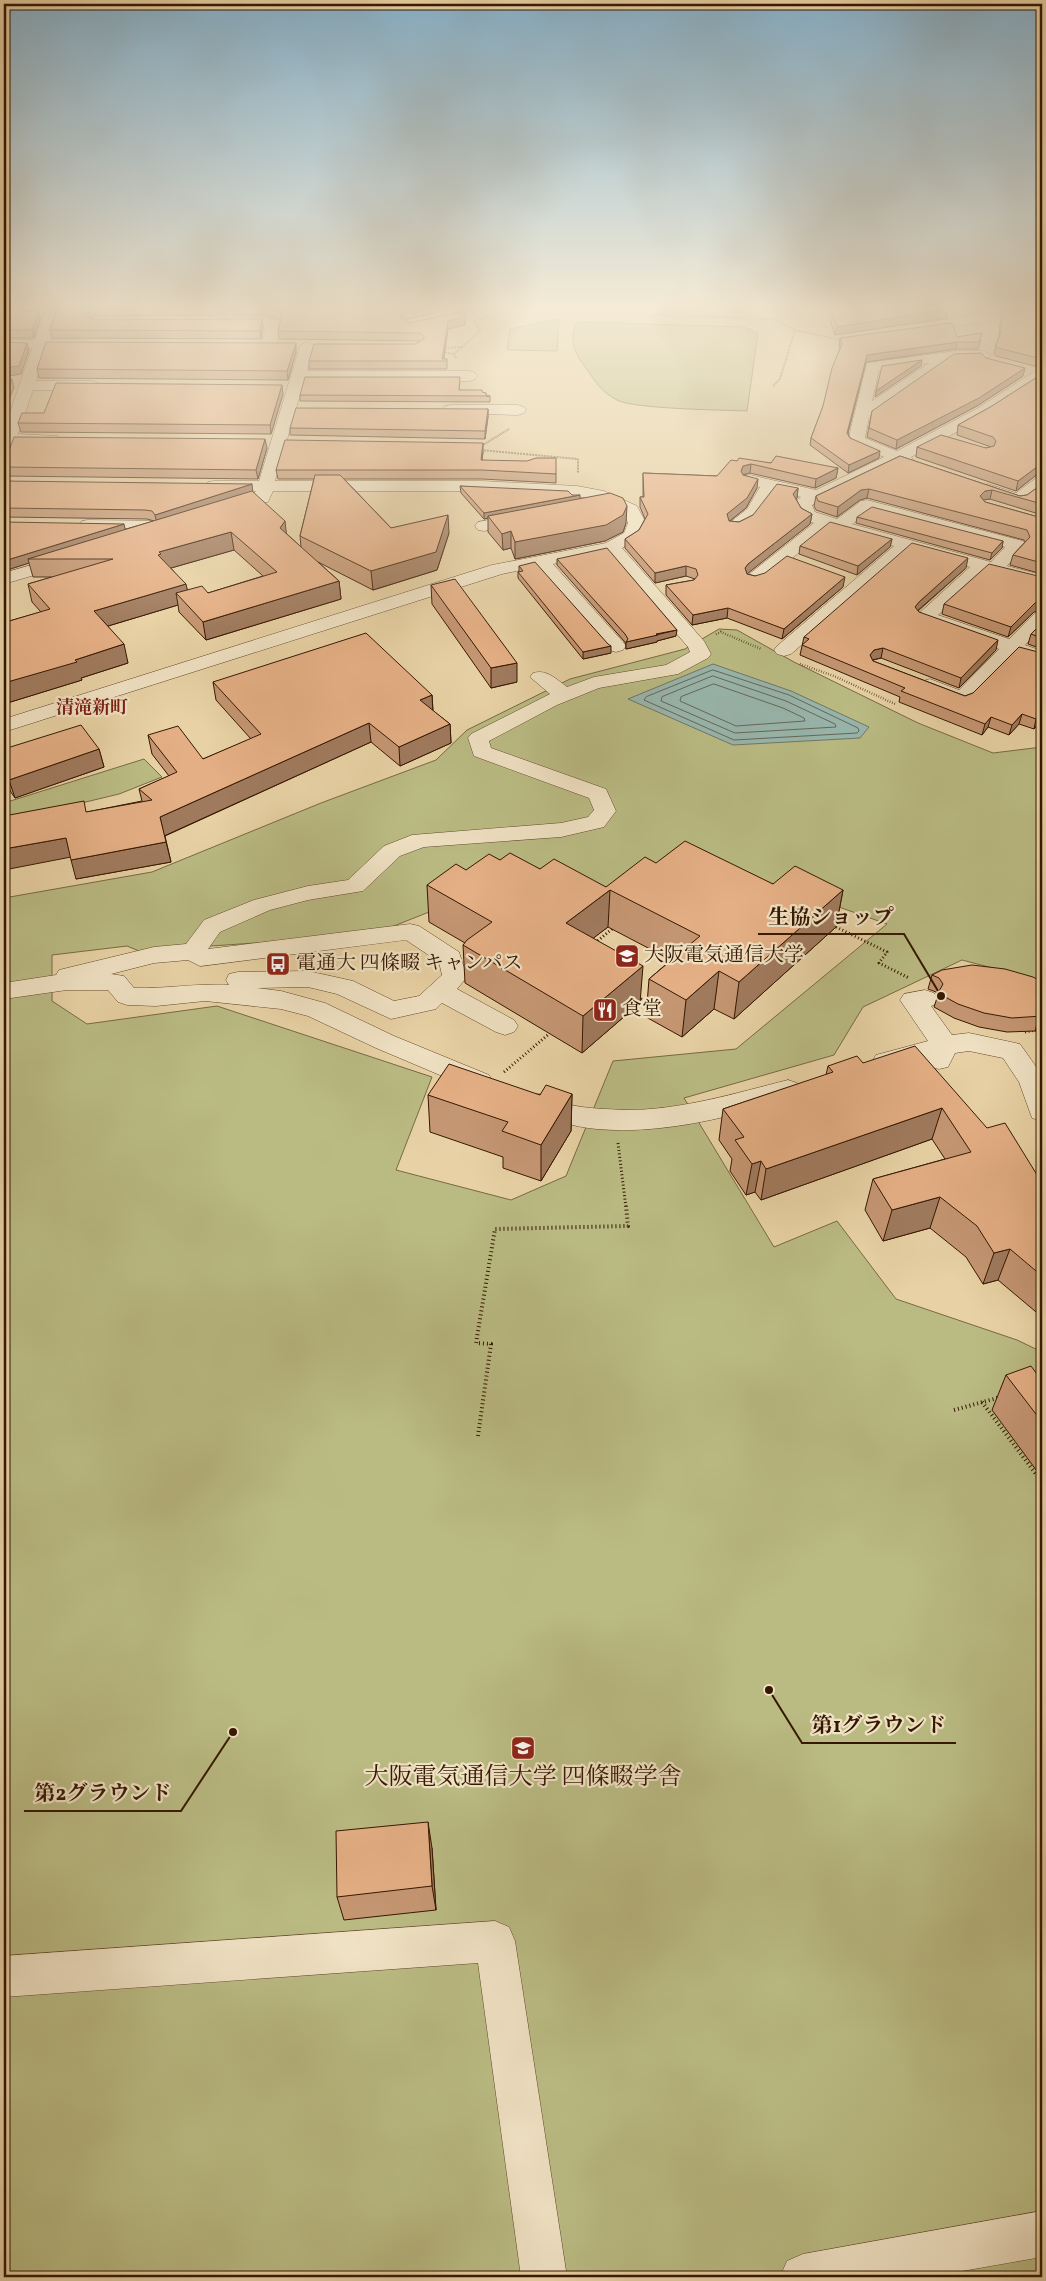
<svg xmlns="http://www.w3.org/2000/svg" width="1046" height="2281" viewBox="0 0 1046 2281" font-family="Vollkorn,'Noto Serif JP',serif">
<rect width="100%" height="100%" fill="#e8d2a5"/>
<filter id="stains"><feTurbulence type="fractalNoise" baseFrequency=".004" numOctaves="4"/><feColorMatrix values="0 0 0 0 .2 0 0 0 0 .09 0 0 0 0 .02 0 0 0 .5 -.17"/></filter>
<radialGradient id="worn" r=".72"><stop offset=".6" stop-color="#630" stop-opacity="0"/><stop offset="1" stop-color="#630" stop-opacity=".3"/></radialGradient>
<g fill="#babb83" stroke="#786942" fill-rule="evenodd">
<path d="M559,319L557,351L507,350L510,329Z"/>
<path d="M577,322L744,327L758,333L747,411C723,410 633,409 617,400C599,390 597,383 585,367C575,353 568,340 577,322Z"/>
<path d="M719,629L737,630L794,662L918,723L993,753L1042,747V981L962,960L863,1007L834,1055L684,1098L774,1247L837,1221L896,1299L1017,1340L1042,1352V2277H4V898L152,872L321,803L436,760L467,730L570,679L685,649ZM748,875L887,924L736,1049L613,1061L566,1176L511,1200L396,1170L432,1077L217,1006L87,1024L52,1001V955L127,946L139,951L371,935L457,901Z"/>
<path d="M144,759L162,777L119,794L19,818L4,819V803Z"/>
</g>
<path fill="#98b6ad" stroke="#707668" d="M713,664L791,691L869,727L860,738L733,745L628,699Z"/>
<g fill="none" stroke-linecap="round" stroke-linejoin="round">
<g stroke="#666657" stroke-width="1">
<path d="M713,670L789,695L858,728L859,731L857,733L734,740L644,700L646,697Z"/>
<path d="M713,676L786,701L835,724L836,727L735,733L661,701L662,697Z"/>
<path d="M714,684L783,708L804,718L805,721L736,726L680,701L681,697Z"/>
</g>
<defs>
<g id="minor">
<path d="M46,308H60L50,340H82L89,344L82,348H47L36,381H93L98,383L101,386L98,389L93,391L33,390L18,434L58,436L60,439L58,442L52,444H15L10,456L4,458V430L32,348H4V340H35Z"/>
<path d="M401,308H418L435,320L433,323H423Z"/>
<path d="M994,308H1010L997,320L992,321L916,332L909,328L916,324L988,313Z"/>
<path d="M264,317L279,321L281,324L276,346L269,350L262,346L266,326H224L217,322L224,318Z"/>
<path d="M307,342L314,346L307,371H470L475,373L478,376L475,379L470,381H304L275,481H482L577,486L604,491L637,506L646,523C639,538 636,540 622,548L704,641L711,654L708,658L678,674L599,688L557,705L489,741L491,748L606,789L616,811L604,827L561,837L424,847L400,856L363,891L308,900L270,910L220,932L208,949L410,924L419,926L459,952L467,977L457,989L514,1020L518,1026L514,1032L505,1035L496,1032L442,1003L436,1009L391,1019L337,994L308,987L257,988L281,991L325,1003L394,1036L489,1075L493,1082L489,1089L480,1092L376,1048L308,1016L281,1009L205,1001L156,1006L127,1005L118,1002L108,990H67L4,999V983L56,975L59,970L154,947L186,944L204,920L254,900L308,886L348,880L384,846L412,835L561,823L588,817L594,810L589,798L474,756L468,738L471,734L550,694L530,677L533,673C547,669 556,679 567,687L594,677L666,665L690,652L688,647L607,553L553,564L623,642L626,646L623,650L616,652L609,650L536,567L502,574L4,732V719L492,565L606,543L624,533L628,523L624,513L593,499L577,496L482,491H273L268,502L257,504L251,503L248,499L256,491L208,490L206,486L208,482L214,481H259L300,346ZM406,940L439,962L442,975L419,996L394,1001L353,981L308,971L238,972L229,974L226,980L229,985C197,983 166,989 134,988L124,976L111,974L154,963L188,960L200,966Z"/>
<path d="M956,351H984L991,355L984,359L952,360L869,418L865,438L897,451L978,408L1035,371L1042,370V379L989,414L911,457L915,461L913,464L907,466L898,463L812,505L815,512L837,519L861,501L867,500L1023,541L1026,545L1007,566L1042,575V586L986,572L938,615L1009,639L1035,613L1042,611V628L1025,645L1042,651V663L1016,655L969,702L962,704L955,702L923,689L920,685L923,681L930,679L959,690L999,649L918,621L915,617L970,567L910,551L791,654L784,656L777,654L774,650L777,646L894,546L829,528L762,583L755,585L748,583L746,579L748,575L814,523L802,519L793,503L801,497L775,491C765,506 751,534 730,529L727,525L747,509L760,487L744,484L742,480L744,476L750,475L816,490L884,457L850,443L848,440L867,363ZM929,363L872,401L879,370ZM870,511L1005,547L991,562L852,524Z"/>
<path d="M450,405H518L524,407L526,410L524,413L518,415L444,413L442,410L444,407Z"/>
<path d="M1042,477V490L1024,503L1018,504L982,493L980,489L982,485L988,484L1016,493L1036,478Z"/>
<path d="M525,513L531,514L534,518L531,522L484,531L478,530L475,526L478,522Z"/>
<path d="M88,520L172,521L178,522L181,526L178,530L172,531L82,529L79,525L82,521Z"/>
<path d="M66,555L72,556L75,560L72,564L4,584V573Z"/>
<path d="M925,990L934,993L938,999L934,1005L931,1006L952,1035L969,1033L1020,1044L1042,1075V1121L1032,1118L1019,1082L1003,1058L969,1051L955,1053L948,1067L939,1069L930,1067L926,1060L885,1071L876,1069L872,1062L876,1055L928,1041L900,1000L904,994Z"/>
<path d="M788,1080L797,1083L801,1090L797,1097C735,1116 663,1135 597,1129C573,1127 550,1119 526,1112L523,1105L526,1098C541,1094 552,1101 567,1104C586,1109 607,1109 627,1110C681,1110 736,1093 788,1080Z"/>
<path d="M495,1921L509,1927L515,1941L567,2277H521L478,1963L4,1997V1956Z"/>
<path d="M1042,2211V2257L928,2277H780L787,2261L803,2254Z"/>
</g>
</defs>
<use href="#minor" stroke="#62462a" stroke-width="1"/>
<g stroke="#351701" stroke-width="2" stroke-dasharray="0.5 1" stroke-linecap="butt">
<path d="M573,308L604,313L774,319L795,330L841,340"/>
<path d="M442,348L463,347"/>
<path d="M442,352L454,354"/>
<path d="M456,358L454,354L480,331L474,321L515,308"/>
<path d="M773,386L780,379L795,330"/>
<path d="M509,429L483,445L480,450L578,459V473"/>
</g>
<g stroke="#351701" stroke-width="2.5" stroke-dasharray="0.5 2" stroke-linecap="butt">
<path d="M716,634L721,632L761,649"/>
<path d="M800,664L834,676L895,704"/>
</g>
<g stroke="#351701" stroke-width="3" stroke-dasharray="1 2.5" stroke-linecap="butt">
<path d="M836,927L887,952L879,963L909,978"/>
<path d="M595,943L612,929"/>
<path d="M638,997L649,1004"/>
<path d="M1025,1032L1042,1029"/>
<path d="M504,1072L549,1034"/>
<path d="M618,1143L626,1208"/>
</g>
<g stroke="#351701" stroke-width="4" stroke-dasharray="1 3" stroke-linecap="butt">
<path d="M982,1402L1042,1482"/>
<path d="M954,1410L1001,1397"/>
<path d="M478,1436L491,1344L476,1343L495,1229L628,1226L626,1206"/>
</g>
<use href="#minor" fill="#f0e2c4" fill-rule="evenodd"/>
</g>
<g fill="#c59672" stroke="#351701" fill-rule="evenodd">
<path d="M57,308H455L404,320L409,323L465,311V325L448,329L444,359H447V369H309V361L416,344L420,341L279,339L278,331L281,320L279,319L264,315L95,316L91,318L93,320L262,319L263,327L261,339L52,338L50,330Z"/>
<path d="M826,308H948L947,318L835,335Z"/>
<path d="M1042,308V368L996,356L994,354L996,345L999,336L1000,323L1002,314L1016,310Z"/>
<path d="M4,311H39L40,319L34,338H4Z"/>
<path d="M957,337L981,340L978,349H956L866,362L848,433L850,438L879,458L848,473L810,445L811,438L823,406L840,348L839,345L840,338Z"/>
<path d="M296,352L288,380L39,378L37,369Z"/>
<path d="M986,358L1023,376L977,406L896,449L867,437L872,411Z"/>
<path d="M1042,374V476H1035L1016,491L916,457L917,447L986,448L991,447L957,435L958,425L992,406Z"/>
<path d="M460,383L459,390L486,393V396H490V402L300,401V395Z"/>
<path d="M283,394L271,434L21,432L18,423L44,413Z"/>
<path d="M488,409V417L485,439L290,435V428Z"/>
<path d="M267,448L258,479L4,476V450Z"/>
<path d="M483,452L482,460L556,474V483L482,479H344L391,528L449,533L437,570L373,590L318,562L339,581L341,599L206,640L179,612L178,605L108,626L128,663L81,678L82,680L4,704V620L6,622L41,612L32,602L28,584L52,577H33L29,563L4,571V522L126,529L154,521L147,519L4,517V481L253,492L287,534L301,547L300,536L314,479H278L276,470ZM234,550L263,576L208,593L188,590L171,568Z"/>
<path d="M900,456L1020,496L1027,495L1042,484V515L990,499L983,500L985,502L1042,518V574L1010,565L1013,555L1025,542L1024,540L867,498L860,500L837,517L816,510L814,506L816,496Z"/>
<path d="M737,461L771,463L838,468L836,478L815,488L750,473L743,475L757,488L746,508L730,521L739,522L753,515L798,488L797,498L796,499L801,508L812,514L810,524L747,573V574L755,576L843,587L782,639L727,618L692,625L666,595V585L694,580L695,579L686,576L655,583L625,548V539L639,530L645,519L640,507V497H643V473L717,476Z"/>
<path d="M460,486L572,495L580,498L626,523L623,532L605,541L515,559L511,548L503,550L488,532V518L484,519L461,493Z"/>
<path d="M857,517L1003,541L1002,548L990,560L856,523Z"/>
<path d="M892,539L890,547L857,575L799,554L800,546Z"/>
<path d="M557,559L676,636L657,641V642L626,649V644L624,641L557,565Z"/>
<path d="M519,566L611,653L583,659L518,578V572L519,571Z"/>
<path d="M966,568L918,611L919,612L996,650L959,688L881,658L873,660V661L965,696L973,693L1042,719L1034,729L1019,724L1009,735L988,727L982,735L899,702L900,697L800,655L804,637Z"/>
<path d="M431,585L517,682L491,688L432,604Z"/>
<path d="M944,604L1034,612L1008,637L942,614Z"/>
<path d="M1042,623V649L1028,644L1031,634Z"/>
<path d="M213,682L432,695L433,711L450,724L451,743L400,766L371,742L165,836L171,862L76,879L87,812L142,801L139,789L169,776L152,754L148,735L203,759L251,739L216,700Z"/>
<path d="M4,749H99L104,767L15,798L8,788L4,790Z"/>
<path d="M500,860L540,869L606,887L656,863L773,884L843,890L836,927L734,1019L714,1009L682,1037L646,1017L649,979L671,960L608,927L593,938L640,1003L582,1053L465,983L463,945L465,943L429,922L427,885L466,870Z"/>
<path d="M932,975L1042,982V1029L1035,1031L1007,1032L979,1027L954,1018L934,1007L938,995L936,992L928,989Z"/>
<path d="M863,1063L987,1128L1042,1183V1317L998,1280L983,1284L966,1257L930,1228L883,1241L865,1210L873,1179L945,1159L932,1139L761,1200L755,1192L746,1195L730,1171L732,1159L719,1140L723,1109L826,1075L828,1066Z"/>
<path d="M572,1094L571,1131L541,1181L503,1168V1157L430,1132L428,1095Z"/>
<path d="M1006,1375L1042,1381V1478L992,1410Z"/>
<path d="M432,1848L436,1910L344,1920L337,1897Z"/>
</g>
<g fill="#a07a5d" stroke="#351701">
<path d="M93,308L95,316L86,321L85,313Z"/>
<path d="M421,308H455L404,320L400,324V316L403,312Z"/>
<path d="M464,308H473L464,310Z"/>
<path d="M948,309L947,318L835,335L837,327Z"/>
<path d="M39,311L40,319L34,338L32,330Z"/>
<path d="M465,311V325L448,329L443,361L442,359L448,321Z"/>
<path d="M262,319L263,327L261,339L260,331Z"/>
<path d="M957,342L956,349L866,362L846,440L867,355Z"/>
<path d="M27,343L29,351L21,374L4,377V368Z"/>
<path d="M296,343V352L288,380L287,371Z"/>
<path d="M922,360L921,366L875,397L876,391Z"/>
<path d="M1025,368L1023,376L977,406L896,449L897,440Z"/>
<path d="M12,379L14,388L4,411V398Z"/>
<path d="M282,385L283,394L271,434L270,425Z"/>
<path d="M488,409V417L485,439V431Z"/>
<path d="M265,439L267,448L258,479L256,470Z"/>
<path d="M483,443V452L481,468V460Z"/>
<path d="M880,451L879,458L848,473L849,465Z"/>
<path d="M751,464L750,473L742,475L741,471L743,466Z"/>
<path d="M1042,466V475L1035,476L1016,491L1018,481L1037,467Z"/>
<path d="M838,468L836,478L815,488L816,479Z"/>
<path d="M758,479L757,488L746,508L726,524L727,514Z"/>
<path d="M252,484L253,493L157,524L155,515Z"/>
<path d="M798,488L797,498L791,504L793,494Z"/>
<path d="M869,489L867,498L860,500L837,517L838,507L861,490Z"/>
<path d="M992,490L990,499L983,500L980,496L985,491Z"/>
<path d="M580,495V501L488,516V518L484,519V513Z"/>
<path d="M627,506L626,523L623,532L605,541L515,559V542Z"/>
<path d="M812,514L810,524L747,574L745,568L748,564Z"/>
<path d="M448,515L449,533L437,570L373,590L371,571Z"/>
<path d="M285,521L287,539L280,528Z"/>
<path d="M124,524L126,533L28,559L29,563L4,571V561Z"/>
<path d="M511,531V548L503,550L502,534Z"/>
<path d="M231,532L234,550L164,570L158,555L159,552Z"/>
<path d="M892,539L890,547L857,575L858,566Z"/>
<path d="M1003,541L1002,548L990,560L992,553Z"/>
<path d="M968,558L966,568L916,612L915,607L919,602Z"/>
<path d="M686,566V576L655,583V573Z"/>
<path d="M845,577L843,587L782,639L784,629Z"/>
<path d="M339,581L341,599L206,640L203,622Z"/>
<path d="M186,584L190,602L176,593L178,605L98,629L94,611Z"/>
<path d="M1042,600V610L1034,612L1008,637L1011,627L1036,602Z"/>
<path d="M728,608L727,618L692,625L693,615Z"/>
<path d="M677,630L676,636L657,641V642L626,649V642Z"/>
<path d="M998,640L996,650L959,688L961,678Z"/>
<path d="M124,644L128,663L81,678L82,680L4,704V683L75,660Z"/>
<path d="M611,646V653L583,659V652Z"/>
<path d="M883,648L881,658L872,660L870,655L874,650Z"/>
<path d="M517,663V682L491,688V668Z"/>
<path d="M432,695L433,713L420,700Z"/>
<path d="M1042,712V719L1034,729L1036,719Z"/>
<path d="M1022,714L1019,724L1009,735L1012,725Z"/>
<path d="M991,717L988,727L982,735L985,724Z"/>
<path d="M369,723L371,742L164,836L160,817Z"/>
<path d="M450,724L451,743L400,766L399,747Z"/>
<path d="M99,749L104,767L15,798L9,780Z"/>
<path d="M4,773L8,788L4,790Z"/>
<path d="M66,838L71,857L4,870V849Z"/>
<path d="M166,842L171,862L76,879L71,860Z"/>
<path d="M610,890L608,927L565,960L566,923Z"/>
<path d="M843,890L836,927L734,1019L739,982Z"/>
<path d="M643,966L640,1003L582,1053L583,1016Z"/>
<path d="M719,971L714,1009L682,1037L686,1000Z"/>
<path d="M1042,1016V1029L1035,1031L1039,1017Z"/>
<path d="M572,1094L571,1131L541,1181V1145Z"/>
<path d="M942,1108L932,1139L761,1200L766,1169Z"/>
<path d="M761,1161L755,1192L746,1195L752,1164Z"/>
<path d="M940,1197L930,1228L883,1241L892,1210Z"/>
<path d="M1010,1249L998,1280L983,1284L994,1253Z"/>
<path d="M428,1822L432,1848L436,1910L432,1886Z"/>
</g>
<g fill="#e5af85" stroke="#351701">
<path d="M57,308H123H93L85,313L93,320L262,319L260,331L50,330Z"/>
<path d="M266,308H421L403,312L400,316L401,319L409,323L465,311L460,314L465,317L448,321L442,359H447V361H309L314,344H416L424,339V337L421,333L278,331L282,315L279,311Z"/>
<path d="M830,308H948V309L837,327Z"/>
<path d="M1007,308L1016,310L1017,308H1042V359L998,348L996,345L1001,332L1002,314Z"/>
<path d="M4,311H39L32,330H4Z"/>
<path d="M952,323L957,337L982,333L979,342H957L867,355L847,433L850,438L880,451L849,465L811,438L823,406L832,368L842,344L840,338Z"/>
<path d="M4,342L27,343L19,366L4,368Z"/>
<path d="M46,342L296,343L287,371L37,369Z"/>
<path d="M981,353L986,358L1025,368L979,398L897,440L869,428L872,411L954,354Z"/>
<path d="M922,360L876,391L882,366Z"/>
<path d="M1042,374V466L1037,467L1018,481L917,447L941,435L986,448L994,446L996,441L993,437L958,425L992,406Z"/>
<path d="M305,377H460L459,390H482V392L486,393V396H490L300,395Z"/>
<path d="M4,378L12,379L4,398Z"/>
<path d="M56,383L282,385L270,425L18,423L22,413H44Z"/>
<path d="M296,408L488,409L485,431L290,428Z"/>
<path d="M14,437L265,439L256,470L4,467V450L10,448Z"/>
<path d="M285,440L483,443L481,460L527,461L536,458H556V474L482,470H276Z"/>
<path d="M776,456L838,468L816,479L751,464L743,466L741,471L743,475L758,479L747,498L727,514L729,521L739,522L753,515L777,484L798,488L793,494L801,508L812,514L748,564L745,568L747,574L755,576L765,573L787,556L845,577L784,629L728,608L693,615L666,585L694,580L698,575L696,569L686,566L655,573L625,539L639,530L648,514L640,497H644L643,473L717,476L731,460L737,461L739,458L771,463Z"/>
<path d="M900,456L1020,496L1027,495L1042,484V504L992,490L985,491L980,496L985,502L1042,518V563L1013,555L1030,537L1027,530L869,489L861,490L838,507L818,501L816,496Z"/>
<path d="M315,475H340L391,528L448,515L436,552L371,571L300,536Z"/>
<path d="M4,481L252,484L155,515L152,511L145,510L4,508Z"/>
<path d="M460,486L568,491L572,495H580L484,513Z"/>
<path d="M252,491L285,521L280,528L339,581L203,622L176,593L202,586L208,593L277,572L231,532L159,552L161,554L158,555L186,584L94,611L124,644L75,660L77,662L4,683V620L6,622L50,609L28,584L113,559H28Z"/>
<path d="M610,493L623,498L627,506L623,515L606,525L515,542L511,531L502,534L488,516Z"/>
<path d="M872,507L1003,541L992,553L857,517Z"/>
<path d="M4,522L124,524L4,561Z"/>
<path d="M830,522L892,539L858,566L800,546Z"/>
<path d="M912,543L968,558L919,602L915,607L919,612L998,640L961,678L883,648L874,650L870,655L873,661L965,696L973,693L1019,647L1042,653V712L1036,719L1022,714L1012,725L991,717L985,724L901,691L905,688L802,645L809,639L804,637Z"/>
<path d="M607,548L677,630L656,634L658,635L626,642L628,639L625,634L557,559Z"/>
<path d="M535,562L608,644L611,646L583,652L518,572L523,571L519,566Z"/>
<path d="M989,564L1042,577V600L1036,602L1011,627L944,604Z"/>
<path d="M455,579L517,663L491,668L431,585Z"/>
<path d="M1042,623V638L1031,634Z"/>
<path d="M366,633L432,695L420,700L450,724L399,747L369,723L160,817L166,842L71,860L66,838L4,849V816L84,801L86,812L152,800L139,789L177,772L148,735L178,726L203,759L261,734L213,682Z"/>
<path d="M81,725L99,749L9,780L4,771V749Z"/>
<path d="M685,841L773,884L795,866L843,890L739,982L719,971L686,1000L649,979L700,936L610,890L566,923L643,966L583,1016L463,945L467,940L492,922L427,885L456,864L466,870L489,854L500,860L510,853L540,869L554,859L606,887L645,857L656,863Z"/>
<path d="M972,965L1005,969L1033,977L1042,982V1016L1012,1018L984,1013L958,1004L938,993L943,984L939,978L932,975L942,970Z"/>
<path d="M915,1046L987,1128L1005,1123L1042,1183V1276L1010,1249L994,1253L977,1226L940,1197L892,1210L873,1179L971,1152L942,1108L766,1169L761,1161L752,1164L735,1140L744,1137L723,1109L833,1072L828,1066L857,1056L863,1063Z"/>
<path d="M449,1064L540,1095L546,1085L572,1094L541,1145L502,1131L508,1122L428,1095Z"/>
<path d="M1031,1366L1042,1381V1422L1006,1375Z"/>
<path d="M428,1822L432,1886L337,1897L336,1831Z"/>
</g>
<linearGradient id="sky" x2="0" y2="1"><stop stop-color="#88b5d0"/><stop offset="0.49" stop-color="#f5ebd6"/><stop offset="1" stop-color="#f5ebd6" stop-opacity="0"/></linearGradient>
<rect width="1046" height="627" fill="url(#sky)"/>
<defs>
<symbol id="university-square" viewBox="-11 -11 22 22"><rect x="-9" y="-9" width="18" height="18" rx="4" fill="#8f2418" stroke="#f0e2c4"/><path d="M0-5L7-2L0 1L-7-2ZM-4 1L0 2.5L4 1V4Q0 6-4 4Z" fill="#fff"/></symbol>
<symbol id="bus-square" viewBox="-11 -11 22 22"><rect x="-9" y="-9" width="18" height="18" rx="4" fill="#8f2418" stroke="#f0e2c4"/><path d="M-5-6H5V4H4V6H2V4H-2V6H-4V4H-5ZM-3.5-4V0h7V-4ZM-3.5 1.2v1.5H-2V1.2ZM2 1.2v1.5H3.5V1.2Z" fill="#fff"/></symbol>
<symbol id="restaurant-square" viewBox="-11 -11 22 22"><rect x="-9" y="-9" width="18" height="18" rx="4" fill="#8f2418" stroke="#f0e2c4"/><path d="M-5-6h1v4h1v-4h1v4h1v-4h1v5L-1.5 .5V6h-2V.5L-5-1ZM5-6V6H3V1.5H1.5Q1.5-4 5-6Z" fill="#fff"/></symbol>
</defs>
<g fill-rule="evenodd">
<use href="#university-square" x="613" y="942" width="28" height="28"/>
<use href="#bus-square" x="264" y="950" width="28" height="28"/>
<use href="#restaurant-square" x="591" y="996" width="28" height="28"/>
<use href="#university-square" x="509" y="1734" width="28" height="28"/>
</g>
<g text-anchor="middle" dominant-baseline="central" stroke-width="4.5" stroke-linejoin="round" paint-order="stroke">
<g font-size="18" font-weight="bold" fill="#7a1f14" stroke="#f0e2c4">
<text x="92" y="708">清滝新町</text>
</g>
<g font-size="20" fill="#351701" stroke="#f0e2c4" text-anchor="start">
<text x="644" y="956">大阪電気通信大学</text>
<text x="296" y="964">電通大 四條畷 キャンパス</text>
<text x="622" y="1010">食堂</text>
</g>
<g font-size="24" fill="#351701" stroke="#f0e2c4">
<text x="523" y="1778">大阪電気通信大学 四條畷学舎</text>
</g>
</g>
<path fill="none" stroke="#351701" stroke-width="2" d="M941 996L904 934H758M769 1690L802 1743H956M233 1732L181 1811H24"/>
<g fill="#351701" stroke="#f0e2c4" stroke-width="2">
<circle cx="941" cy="996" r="5"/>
<circle cx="769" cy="1690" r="5"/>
<circle cx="233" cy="1732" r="5"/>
</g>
<g font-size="21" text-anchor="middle" font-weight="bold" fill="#351701" stroke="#f0e2c4" stroke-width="4.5" stroke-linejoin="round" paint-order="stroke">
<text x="831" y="924">生協ショップ</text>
<text x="879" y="1732">第1グラウンド</text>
<text x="103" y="1800">第2グラウンド</text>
</g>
<rect width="1046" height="2281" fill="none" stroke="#e8d2a5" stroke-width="20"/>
<rect x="5" y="5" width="1036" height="2271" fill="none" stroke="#351701" stroke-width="2.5"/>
<rect x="10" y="10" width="1026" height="2261" fill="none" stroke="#351701"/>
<rect width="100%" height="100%" filter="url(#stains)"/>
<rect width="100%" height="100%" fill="url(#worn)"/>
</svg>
